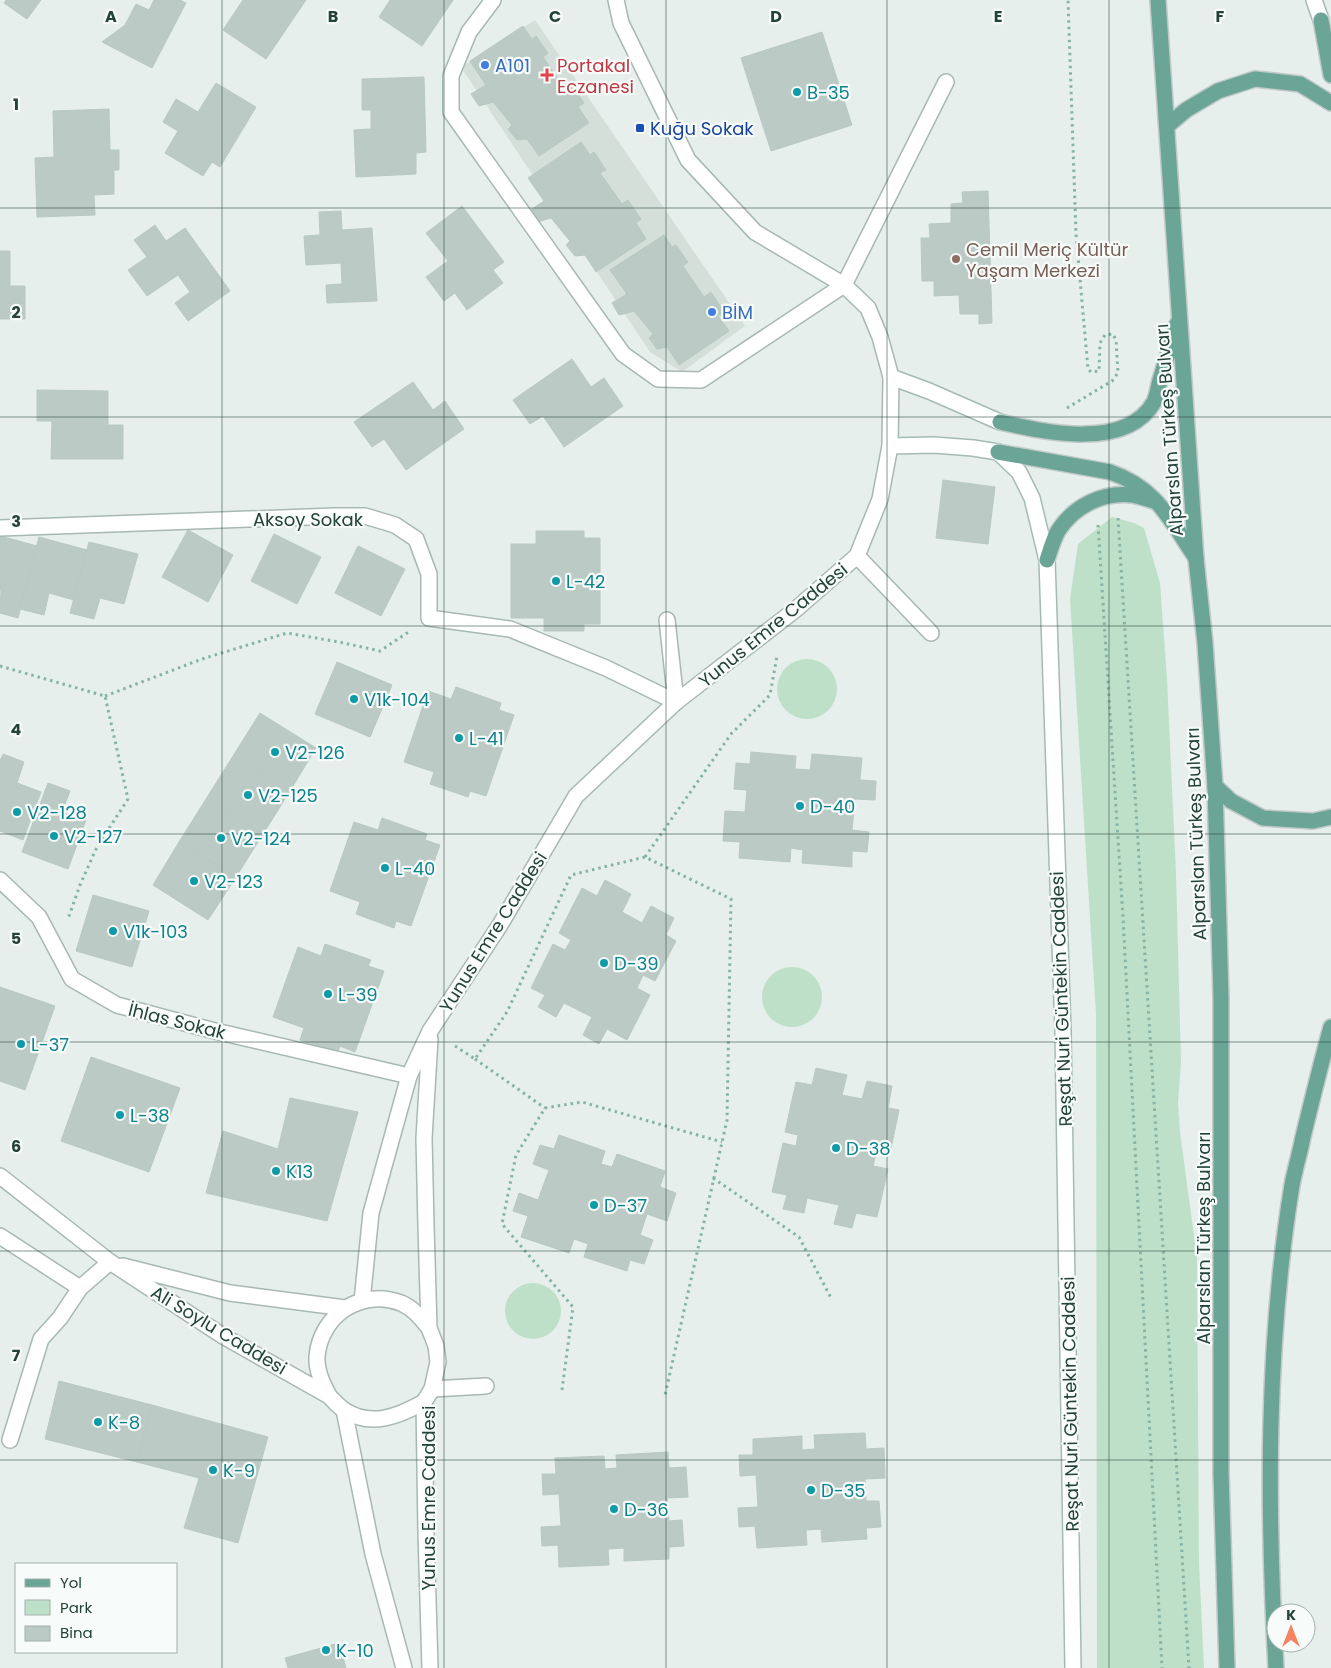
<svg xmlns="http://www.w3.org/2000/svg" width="1331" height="1668" viewBox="0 0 1331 1668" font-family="Poppins,sans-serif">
<rect width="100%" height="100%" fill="#e6efeb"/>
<path fill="#d4dfda" d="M535,20L745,326L682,372L650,352L461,67Z"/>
<g fill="#bfe0c8">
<path d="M1112,517L1134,523L1144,528L1160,583L1167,679L1176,874L1181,1061L1178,1103L1180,1132L1197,1258L1199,1563L1204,1668H1097L1096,1014L1070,599L1078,544Z"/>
<circle cx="807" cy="689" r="30"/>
<circle cx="792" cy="997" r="30"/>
<circle cx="533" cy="1311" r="28"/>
</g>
<g fill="#bbcac4" stroke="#b8c9c2">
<path d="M6,0H41L27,19L4,3Z"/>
<path d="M154,0H180L186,3L152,68L102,42L125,25L136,4L149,10Z"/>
<path d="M243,0H306L266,59L223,30Z"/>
<path d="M390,0H453L422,46L379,17Z"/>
<path d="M523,26L532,39L536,36L548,53L543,57L564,88L571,84L584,103L578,107L589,123L539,156L527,139L517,140L508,129L512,125L493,102L479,106L471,94L486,85L470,61Z"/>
<path d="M822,32L852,125L771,151L741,58Z"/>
<path d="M424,77L426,152L416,153V174L356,177L354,130L371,129V110H362V79Z"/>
<path d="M216,83L256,107L220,167L212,162L203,176L165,153L178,131L163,122L176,99L198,112Z"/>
<path d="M109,109L110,150H119V170H114V194L94,195L95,215L37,217L35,158L54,157L53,111Z"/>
<path d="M581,142L590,155L594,152L606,170L600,173L622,204L628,200L641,219L636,223L646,239L596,272L585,255L575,256L566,245L570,241L551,218L537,222L529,211L544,201L528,178Z"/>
<path d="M988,191L992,323L979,324V314H960L959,295L934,296V281H922L921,238H930L929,224L951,223V204L963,203L962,192Z"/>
<path d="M462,206L504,262L493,270L503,283L467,310L455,293L444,301L426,277L448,261L426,233Z"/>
<path d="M341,211L342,230L372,228L377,301L327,303L326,285L342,284L341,263L306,265L304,236L320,235L319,212Z"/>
<path d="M155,225L166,241L185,228L230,291L188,321L175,303L190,292L178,275L147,296L128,270L147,257L134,240Z"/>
<path d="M664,235L672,247L676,245L688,262L683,266L704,297L711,292L724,312L718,316L729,331L679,365L667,347L657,349L649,338L653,334L634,311L619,315L612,303L627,294L610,270Z"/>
<path d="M0,251H10V286H25V319H0Z"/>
<path d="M572,359L591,387L604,378L623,406L564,447L543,416L530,424L513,400Z"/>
<path d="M413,382L433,410L445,401L464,429L406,470L384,439L372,447L354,422Z"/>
<path d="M37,390L108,391V425H123V459H51L52,421H37Z"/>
<path d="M943,480L995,487L988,544L936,538Z"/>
<path d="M188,530L233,555L208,602L162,577Z"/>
<path d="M536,531H584V538H600V624H584V631H544V618H511V544H536Z"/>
<path d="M274,534L321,557L297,604L251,581Z"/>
<path d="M0,536L37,546L18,618L0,613L1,590H0Z"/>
<path d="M39,537L87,550L74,600L49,593L44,615L20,609Z"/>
<path d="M89,542L138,554L124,604L100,598L94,619L70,613Z"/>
<path d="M358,546L405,569L381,616L335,593Z"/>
<path d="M337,662L392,685L370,737L315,714Z"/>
<path d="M456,687L501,703L499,710L514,715L486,796L470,791L468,797L430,784L434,772L404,762L428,691L451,699Z"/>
<path d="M260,713L316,748L290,791L233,756Z"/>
<path d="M751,752L796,756L795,769L810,770L812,754L862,758L860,780L876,781L875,800L855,799L852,830L869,832L867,852L852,851V867L802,863L803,850L791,848L790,862L739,858L740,842L723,841L725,811L745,812L747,790L734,789L736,763L750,764Z"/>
<path d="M3,754L24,762L17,783L41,792L23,840L0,831V761Z"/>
<path d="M233,756L290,791L263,834L206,799Z"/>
<path d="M48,783L70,791L62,812L86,820L68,869L22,852Z"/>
<path d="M206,799L263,834L236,877L179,842Z"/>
<path d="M382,818L427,834L425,840L440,845L411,926L396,921L394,928L356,914L360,902L330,891L354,822L378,830Z"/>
<path d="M179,842L236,877L208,920L153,885Z"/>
<path d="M605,880L631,894L622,912L642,923L651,906L674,918L666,935L676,941L655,981L643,975L637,988L650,995L627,1040L607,1029L599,1044L583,1035L592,1017L564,1003L556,1017L538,1007L545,995L531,988L553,944L565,950L571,940L559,933L582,888L597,896Z"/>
<path d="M93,895L149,911L132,967L76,951Z"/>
<path d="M325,944L371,960L368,966L384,971L355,1052L340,1046L337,1054L300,1040L304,1028L273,1017L298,947L321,956Z"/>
<path d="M0,987L55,1006L25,1090L0,1081Z"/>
<path d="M91,1057L180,1088L149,1172L61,1141Z"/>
<path d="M816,1068L847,1075L842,1095L862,1099L867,1081L892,1086L888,1108L899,1110L890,1153L877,1150L873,1166L888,1169L877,1217L856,1213L852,1228L834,1224L839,1205L807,1198L804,1213L783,1209L787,1195L772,1192L783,1143L796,1146L798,1135L785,1132L796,1082L812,1085Z"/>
<path d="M290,1098L358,1112L327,1221L206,1193L223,1131L278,1149Z"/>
<path d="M559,1135L605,1151L601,1164L612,1167L617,1154L665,1171L660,1187L676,1193L667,1221L647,1214L640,1235L653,1240L644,1264L630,1260L627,1271L584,1257L588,1244L574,1239L569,1253L521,1237L528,1216L513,1211L519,1193L538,1200L549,1170L533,1164L540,1145L554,1149Z"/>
<path d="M59,1381L152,1405L137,1462L45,1439Z"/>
<path d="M152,1405L268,1437L238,1543L184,1528L199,1478L137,1462Z"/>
<path d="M865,1433L866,1449L884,1448L885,1478L865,1479L866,1501H879L881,1527L866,1528L867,1539L822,1542L821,1529L806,1530L807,1545L757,1548L755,1526L739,1527L738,1508L758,1507L756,1475L740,1476L739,1455H753V1439L802,1436V1450L815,1449L814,1435Z"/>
<path d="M668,1452L669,1468L686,1467L688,1497L667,1498L669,1521L682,1520L684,1546L669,1547V1559L624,1561V1548L608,1549L609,1565L559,1567L558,1545L542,1546L541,1527L561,1526L559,1494L543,1495L542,1474H556L555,1458L604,1456L605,1469L617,1468L616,1455Z"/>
<path d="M339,1643L346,1668H288L285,1658Z"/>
</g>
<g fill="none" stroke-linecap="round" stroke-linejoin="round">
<defs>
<g id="service">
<path d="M493,0L469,32L451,76V112L623,354L658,379L701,380L844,285L946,82"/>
<path d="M1314,0L1321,20"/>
<path d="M0,528L335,516H365L395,525L416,539L429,574V618L510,629L606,668L676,702"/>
<path d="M857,556L931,633"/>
<path d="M667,620L676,702"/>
<path d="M0,880L39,917L72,979L117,1005L211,1030L409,1076"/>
<path d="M0,1236L80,1288"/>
<path d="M432,1389L486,1386"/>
<path d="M10,1440L41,1339L60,1318L80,1288L110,1262"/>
</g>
<g id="tertiary">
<path d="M430,1039L424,1138L426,1226L429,1328L436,1346L438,1362L432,1389L424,1402L426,1533L430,1668"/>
<path d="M0,1176L110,1262L223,1336L329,1396C334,1401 338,1406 344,1410C371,1428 399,1416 424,1402"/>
<path d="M123,1266L230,1293L345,1308"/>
<path d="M362,1301L371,1213L409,1076L430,1031L500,925L576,796L676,702L795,610L857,556L880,499L890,446L891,377L880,337L868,308L844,285L755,232L688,160L621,23L616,0"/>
<path d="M329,1396C323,1384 316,1371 317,1356C321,1315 361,1288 401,1303C413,1308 421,1318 429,1328"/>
<path d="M344,1410L373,1554L404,1668"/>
</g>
<g id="secondary">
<path d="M891,377L929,391L1000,422"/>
<path d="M890,446L934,445L973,448L998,452L1019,472L1032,498L1047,560L1063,1031L1073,1668"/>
</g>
<g id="primary">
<path d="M1158,0L1196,559L1205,643L1215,786L1221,998V1473L1227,1668"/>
<path d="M1321,20L1331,75"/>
<path d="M1167,126L1186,110L1218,91L1255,79L1300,84L1331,103"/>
<path d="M1000,422C1044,432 1126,451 1154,402C1157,396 1158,387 1160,380C1166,361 1171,343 1177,324"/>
<path d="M998,452L1110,472C1157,488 1170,520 1196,558"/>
<path d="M1047,560C1050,551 1053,540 1058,531C1074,506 1102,492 1132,495C1139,496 1147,499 1154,501"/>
<path d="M1215,786L1231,801L1263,818L1313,821L1331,817"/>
<path d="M1276,1668C1267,1507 1266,1344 1292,1185C1295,1169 1300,1153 1303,1137C1312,1100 1321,1063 1331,1027"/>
</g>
</defs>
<use href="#service" stroke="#a8b8b2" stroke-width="18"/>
<use href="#tertiary" stroke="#a8b8b2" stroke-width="18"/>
<use href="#secondary" stroke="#a4bbb3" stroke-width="18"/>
<use href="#primary" stroke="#c2cac8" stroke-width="18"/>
<g stroke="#86b3a5" stroke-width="3" stroke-dasharray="2.5 4" stroke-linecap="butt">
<path d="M1067,408L1112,381L1118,373L1116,340L1113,334L1105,335L1100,343L1099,371L1091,372L1088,369L1076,234L1068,0"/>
<path d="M1118,518L1189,1668"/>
<path d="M1098,525L1123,917L1162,1668"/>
<path d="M0,666L105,696L128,799L97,847L80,885L68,919"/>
<path d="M105,696L202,659L287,633L339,642L380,651L410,631"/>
<path d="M645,857L731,734L770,695L777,656"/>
<path d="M455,1046L475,1059L507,1012L571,875L645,857L731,899L727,1120L665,1395"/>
<path d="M475,1059L545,1108"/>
<path d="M713,1178L799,1237L831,1298"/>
<path d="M562,1390L573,1307L502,1224L516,1155L545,1108L582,1102L722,1142"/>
</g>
<use href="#service" stroke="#fff" stroke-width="15"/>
<use href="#tertiary" stroke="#fff" stroke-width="15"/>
<use href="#secondary" stroke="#fff" stroke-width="15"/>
<use href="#primary" stroke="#6aa596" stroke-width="15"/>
</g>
<path fill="none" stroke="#24423a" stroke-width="1" stroke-opacity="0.55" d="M222,0V1668M444,0V1668M666,0V1668M887,0V1668M1109,0V1668M0,208H1331M0,417H1331M0,626H1331M0,834H1331M0,1042H1331M0,1251H1331M0,1460H1331"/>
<g fill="#3f7fe0" stroke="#f7fbf9" stroke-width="2">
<circle cx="485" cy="65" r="5"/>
<circle cx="712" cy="312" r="5"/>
</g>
<path fill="#e0444e" stroke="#f7fbf9" stroke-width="2" d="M544.5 67.5h5v5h5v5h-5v5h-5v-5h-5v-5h5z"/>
<g fill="#0f9aa8" stroke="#f7fbf9" stroke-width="2">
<circle cx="797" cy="92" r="5"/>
<circle cx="556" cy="581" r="5"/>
<circle cx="354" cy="699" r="5"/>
<circle cx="459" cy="738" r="5"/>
<circle cx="275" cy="752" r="5"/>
<circle cx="248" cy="795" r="5"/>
<circle cx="800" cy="806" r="5"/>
<circle cx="17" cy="812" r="5"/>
<circle cx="54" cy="836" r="5"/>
<circle cx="221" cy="838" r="5"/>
<circle cx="385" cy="868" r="5"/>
<circle cx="194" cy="881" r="5"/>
<circle cx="113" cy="931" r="5"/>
<circle cx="604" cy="963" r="5"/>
<circle cx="328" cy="994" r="5"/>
<circle cx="21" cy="1044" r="5"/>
<circle cx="120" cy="1115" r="5"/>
<circle cx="836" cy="1148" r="5"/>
<circle cx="276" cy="1171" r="5"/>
<circle cx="594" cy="1205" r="5"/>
<circle cx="98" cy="1422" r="5"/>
<circle cx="213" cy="1470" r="5"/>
<circle cx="811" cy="1490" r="5"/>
<circle cx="614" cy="1509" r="5"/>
<circle cx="326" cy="1650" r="5"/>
</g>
<rect fill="#1a4fb4" stroke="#f7fbf9" stroke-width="2" x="635" y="123" width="10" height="10" rx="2.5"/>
<circle fill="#8d6e63" stroke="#f7fbf9" stroke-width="2" cx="956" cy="259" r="5"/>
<g text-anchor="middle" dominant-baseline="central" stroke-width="4.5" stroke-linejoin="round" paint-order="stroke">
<g font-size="18" fill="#366cbe" stroke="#f7fbf9" text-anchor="start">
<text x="495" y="65">A101</text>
<text x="722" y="312">BİM</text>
</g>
<g font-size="18" fill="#be3a42" stroke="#f7fbf9" text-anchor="start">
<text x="557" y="65">Portakal<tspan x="557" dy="21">Eczanesi</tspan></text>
</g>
<g font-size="18" fill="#0d838f" stroke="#f7fbf9" text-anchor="start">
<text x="807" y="92">B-35</text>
<text x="566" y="581">L-42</text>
<text x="364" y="699">V1k-104</text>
<text x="469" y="738">L-41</text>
<text x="285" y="752">V2-126</text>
<text x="258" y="795">V2-125</text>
<text x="810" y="806">D-40</text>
<text x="27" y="812">V2-128</text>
<text x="64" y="836">V2-127</text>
<text x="231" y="838">V2-124</text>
<text x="395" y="868">L-40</text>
<text x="204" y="881">V2-123</text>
<text x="123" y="931">V1k-103</text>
<text x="614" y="963">D-39</text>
<text x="338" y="994">L-39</text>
<text x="31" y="1044">L-37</text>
<text x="130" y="1115">L-38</text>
<text x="846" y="1148">D-38</text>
<text x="286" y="1171">K13</text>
<text x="604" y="1205">D-37</text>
<text x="108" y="1422">K-8</text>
<text x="223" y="1470">K-9</text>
<text x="821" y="1490">D-35</text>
<text x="624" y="1509">D-36</text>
<text x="336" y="1650">K-10</text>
</g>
<g font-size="18" fill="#164399" stroke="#f7fbf9" text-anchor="start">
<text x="650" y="128">Kuğu Sokak</text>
</g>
<g font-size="18" fill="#785e54" stroke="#f7fbf9" text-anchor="start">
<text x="966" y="249">Cemil Meriç Kültür<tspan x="966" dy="21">Yaşam Merkezi</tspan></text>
</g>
<g font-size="18" fill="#24423a" stroke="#f7fbf9">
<text transform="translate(1169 430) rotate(-94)">Alparslan Türkeş Bulvarı</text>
<text x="308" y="519">Aksoy Sokak</text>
<text transform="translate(773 625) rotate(-39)">Yunus Emre Caddesi</text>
<text transform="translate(1196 834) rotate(-92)">Alparslan Türkeş Bulvarı</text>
<text transform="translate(493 932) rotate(-58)">Yunus Emre Caddesi</text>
<text transform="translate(1061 999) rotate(-92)">Reşat Nuri Güntekin Caddesi</text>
<text transform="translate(177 1021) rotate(14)">İhlas Sokak</text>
<text transform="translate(1203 1238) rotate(-90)">Alparslan Türkeş Bulvarı</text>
<text transform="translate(219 1330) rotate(31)">Ali Soylu Caddesi</text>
<text transform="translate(1070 1404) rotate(-91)">Reşat Nuri Güntekin Caddesi</text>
<text transform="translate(428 1498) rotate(-90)">Yunus Emre Caddesi</text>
</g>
</g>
<g font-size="16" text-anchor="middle" font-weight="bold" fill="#24423a" stroke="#f7fbf9" stroke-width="4.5" stroke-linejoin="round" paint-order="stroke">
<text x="111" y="22">A</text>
<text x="333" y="22">B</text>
<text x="555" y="22">C</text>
<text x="776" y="22">D</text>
<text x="998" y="22">E</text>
<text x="1220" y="22">F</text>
<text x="16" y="110">1</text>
<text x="16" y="318">2</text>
<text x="16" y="527">3</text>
<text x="16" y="735">4</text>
<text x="16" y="944">5</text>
<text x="16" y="1152">6</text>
<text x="16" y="1361">7</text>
</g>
<rect x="15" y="1563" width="162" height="90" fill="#f7fbf9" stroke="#a3b1ad"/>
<rect x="25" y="1579" width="25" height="8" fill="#6aa596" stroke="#a3b1ad"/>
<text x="60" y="1588" font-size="15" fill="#24423a">Yol</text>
<rect x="25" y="1600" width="25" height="15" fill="#bfe0c8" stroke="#a3b1ad"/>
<text x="60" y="1613" font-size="15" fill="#24423a">Park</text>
<rect x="25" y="1626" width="25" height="15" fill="#bbcac4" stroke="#a3b1ad"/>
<text x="60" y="1638" font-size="15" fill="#24423a">Bina</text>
<g transform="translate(1291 1628)"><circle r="24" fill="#f7fbf9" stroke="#a3b1ad"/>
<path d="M0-4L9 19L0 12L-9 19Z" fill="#f4845f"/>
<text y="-8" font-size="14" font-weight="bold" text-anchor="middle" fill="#24423a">K</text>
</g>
</svg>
